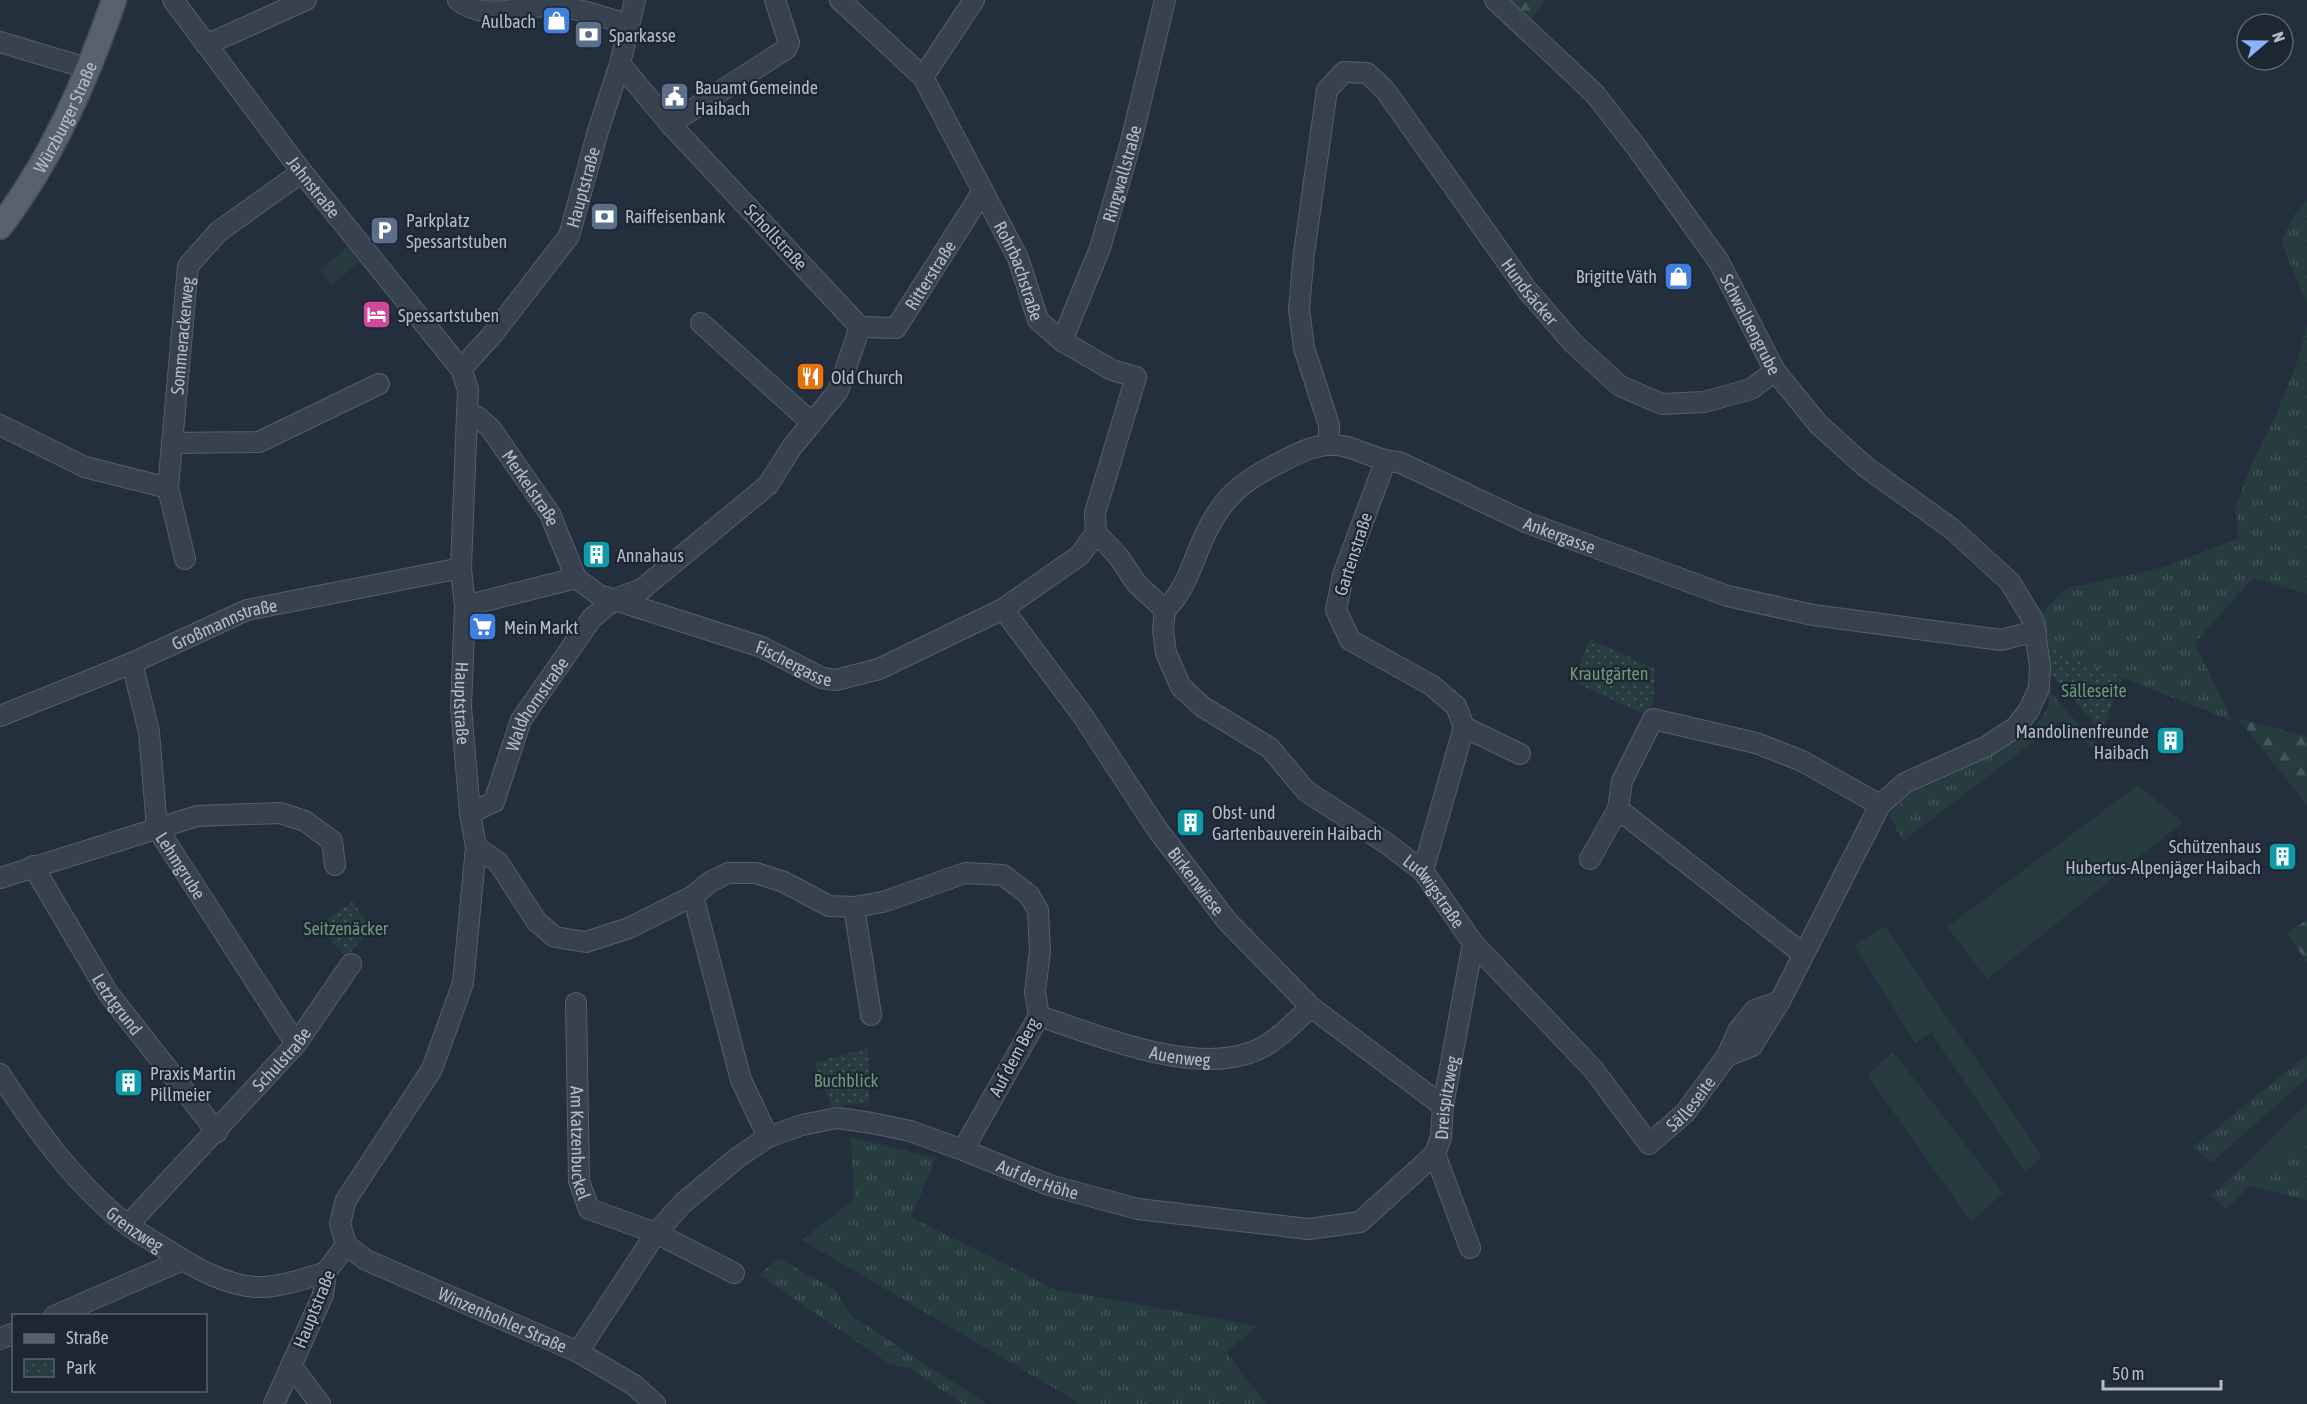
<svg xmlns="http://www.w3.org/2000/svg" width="2307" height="1404" viewBox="0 0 2307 1404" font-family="'Asap Condensed',sans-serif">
<defs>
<pattern id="grass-tufts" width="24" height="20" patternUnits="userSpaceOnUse" patternTransform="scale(1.5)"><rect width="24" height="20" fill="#263c3f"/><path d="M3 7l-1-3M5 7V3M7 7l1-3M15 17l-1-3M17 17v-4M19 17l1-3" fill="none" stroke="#435659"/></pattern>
<pattern id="forest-firs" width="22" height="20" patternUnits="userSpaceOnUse" patternTransform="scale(1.5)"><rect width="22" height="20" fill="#263c3f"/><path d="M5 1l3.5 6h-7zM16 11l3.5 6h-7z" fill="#435659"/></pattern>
<pattern id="park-dots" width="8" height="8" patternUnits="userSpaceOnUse" patternTransform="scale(1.5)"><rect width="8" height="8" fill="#263c3f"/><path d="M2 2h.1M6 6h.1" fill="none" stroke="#435659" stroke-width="1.8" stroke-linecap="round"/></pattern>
</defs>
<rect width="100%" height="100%" fill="#242f3e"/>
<g fill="url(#grass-tufts)">
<path d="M2307,201V304L2281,242L2294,215Z"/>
<path d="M2307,325V594L2253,578L2195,643L2232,721L2046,647L2042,612L2067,588L2164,567L2239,538L2235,509L2253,461L2275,417L2298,360Z"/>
<path d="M2049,690L2114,766L2061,721L1903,841L1889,815L1909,795L1983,759L2034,728L2048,708Z"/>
<path d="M2307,1055V1078L2211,1163L2193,1147Z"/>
<path d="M2307,1134V1200L2251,1186L2226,1209L2211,1195L2241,1168L2252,1181Z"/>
<path d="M851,1137L936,1158L911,1217L1054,1289L1258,1326L1226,1352L1266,1404H1081L802,1240L854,1199Z"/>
<path d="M779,1258L836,1291L850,1315L987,1404H962L910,1368L891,1365L759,1275Z"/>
</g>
<g fill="url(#forest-firs)">
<path d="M1512,0H1546L1531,19Z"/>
<path d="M2237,718L2307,737V805Z"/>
<path d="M2307,920V963L2287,933Z"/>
</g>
<g fill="url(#park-dots)">
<path d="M1590,639L1655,669L1653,702L1646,715L1572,681Z"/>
<path d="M2046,647L2122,677L2102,732L2048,671Z"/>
<path d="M353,902L371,929L346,957L318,925Z"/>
<path d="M868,1048L869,1102L832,1107L814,1063Z"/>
</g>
<g fill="#263c3f">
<path d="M347,247L359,262L332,285L320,270Z"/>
<path d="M2138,785L2183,822L1987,979L1947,927Z"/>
<path d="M1885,926L2042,1156L2025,1172L1931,1033L1915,1043L1854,945Z"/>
<path d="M1893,1052L2003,1193L1971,1222L1867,1075Z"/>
<path d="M2307,1104V1134L2252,1181L2241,1168Z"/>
</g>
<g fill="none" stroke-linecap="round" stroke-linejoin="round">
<defs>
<g id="minor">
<path id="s1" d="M173,0L302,172L461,369L468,389L461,568L465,606L461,707L470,813L476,847L463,983L432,1069L346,1200L340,1223L346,1245"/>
<path d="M458,0C487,24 524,3 557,6C581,8 606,19 629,24"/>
<path id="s2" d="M840,0L923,77L1018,258L1038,320L1062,341L1112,370L1136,377L1095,513L1096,533"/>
<path id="s3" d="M1495,0L1594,93L1637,148L1719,262L1775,371L1819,425L1867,468L1951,528L2010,582L2033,620L2040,666L2039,688L2029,710L2016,727L1987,746L1905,783L1880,805L1780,1001L1752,1046L1727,1056"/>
<path d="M0,42L90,69"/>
<path d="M206,45L306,0"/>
<path d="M923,77L974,0"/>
<path d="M670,124L786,49L789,43L775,0"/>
<path d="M701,323L812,423"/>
<path id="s4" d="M860,327L896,328L983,191"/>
<path id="s5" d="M1062,341L1100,248L1131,142L1165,0"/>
<path id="s6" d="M461,369L493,334L569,236L598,131L620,64L635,0"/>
<path id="s7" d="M467,417H478L491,429L550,514L576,578"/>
<path d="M0,425L85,467L168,488"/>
<path d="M172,443L259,442L379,384"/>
<path id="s8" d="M1329,445V425L1304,348L1299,309L1304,253L1327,90L1344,72L1367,73L1385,90L1527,290L1573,343L1620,386L1662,404L1704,402L1751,389L1775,371"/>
<path d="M1385,462L1343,575L1336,610L1350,640L1431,685L1456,706L1464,727L1423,871"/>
<path id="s9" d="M1096,533L1118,556L1137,584L1165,610L1163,630L1166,653L1181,687L1203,707L1270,748L1306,791L1386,843L1423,871L1473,943L1593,1069L1649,1144L1685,1113L1727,1056L1738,1031L1755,1010L1780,1001"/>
<path id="s10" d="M185,559L168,488L188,266L218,232L302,172"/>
<path id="s11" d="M465,606L576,578L599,595L762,647L822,678L836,680L879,669L1003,609L1080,555L1096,533"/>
<path id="s12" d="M1003,609L1083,716L1157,829L1227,921L1311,1007L1443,1106"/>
<path id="s13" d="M1165,610C1186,590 1192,563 1204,537C1221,500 1240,482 1277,464C1292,456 1310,446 1328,445C1353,443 1375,462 1399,462L1528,523L1728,596L1813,615L2001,640L2036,631"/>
<path id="s14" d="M132,663L149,732L157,828L296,1044"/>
<path id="s15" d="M0,716L132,663L247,610L461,568"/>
<path d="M1464,727L1520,754"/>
<path id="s16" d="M470,813L494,802L521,720L592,618L615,599L642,589L768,485L792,447L838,391L860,327L670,124L620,64"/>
<path d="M476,847L498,862L537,922L555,937L586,942L629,928L693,896L710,882L728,873H756L784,882L829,906L854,907L883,902L965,873L1003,875L1029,895L1038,910L1040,951L1035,992L1039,1016L963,1150"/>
<path d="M1590,859L1618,809"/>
<path id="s17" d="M33,866L108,993L217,1132"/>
<path d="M0,878L197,816L280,813L305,821L332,841L335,865"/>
<path d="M693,896L741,1080L768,1137"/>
<path d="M854,907L871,1015"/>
<path d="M1803,954L1618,809L1622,781L1653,719L1756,743L1802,761L1880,805"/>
<path id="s18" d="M576,1003L579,1181L589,1209L656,1233L734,1273"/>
<path id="s19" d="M1039,1016C1097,1035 1188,1074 1249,1053C1273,1046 1293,1023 1311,1007"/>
<path id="s20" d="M0,1074C35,1128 77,1187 129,1226C143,1236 158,1244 172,1253C197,1269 224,1284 255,1287C279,1288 303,1279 326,1272"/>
<path id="s21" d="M128,1225L296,1044L351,964"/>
<path id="s22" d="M346,1245L366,1260L578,1352L634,1385L655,1404"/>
<path id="s23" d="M1470,1248L1435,1154L1441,1137L1443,1106L1473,943"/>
<path d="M54,1316L183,1260"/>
<path d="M0,1339L14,1333"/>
<path id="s24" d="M578,1352L656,1233L683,1203L737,1158L768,1137L802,1125L837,1118L872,1123L910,1131L963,1150L1049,1185L1138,1209L1308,1229L1360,1222L1435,1154"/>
<path d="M291,1365L320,1404"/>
<path d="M274,1404L323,1295L326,1272L346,1245"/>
</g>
<g id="major">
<path id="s25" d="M0,227C52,158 86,81 114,0"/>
</g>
</defs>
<use href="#minor" stroke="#565f6c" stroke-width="22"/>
<use href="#major" stroke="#414a57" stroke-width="27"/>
<use href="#minor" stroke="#38414e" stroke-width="20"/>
<use href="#major" stroke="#56606e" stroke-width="24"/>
</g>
<defs>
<symbol id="shop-square" viewBox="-11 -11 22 22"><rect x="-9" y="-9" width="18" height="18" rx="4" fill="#3f7fe0" stroke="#1d2633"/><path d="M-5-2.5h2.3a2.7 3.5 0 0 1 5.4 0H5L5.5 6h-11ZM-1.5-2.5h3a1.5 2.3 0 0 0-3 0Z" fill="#fff"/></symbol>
<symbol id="bank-square" viewBox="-11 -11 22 22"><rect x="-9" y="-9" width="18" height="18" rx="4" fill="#5c6f8a" stroke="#1d2633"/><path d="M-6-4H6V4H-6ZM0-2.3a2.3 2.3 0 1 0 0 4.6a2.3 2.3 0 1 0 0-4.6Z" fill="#fff"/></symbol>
<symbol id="civic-square" viewBox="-11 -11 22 22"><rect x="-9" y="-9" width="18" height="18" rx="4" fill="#5c6f8a" stroke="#1d2633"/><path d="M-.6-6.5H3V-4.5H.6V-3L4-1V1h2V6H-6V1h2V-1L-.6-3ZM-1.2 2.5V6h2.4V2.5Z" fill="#fff"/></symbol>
<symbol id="parking-square" viewBox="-11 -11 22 22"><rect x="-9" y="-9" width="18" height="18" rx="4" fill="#5c6f8a" stroke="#1d2633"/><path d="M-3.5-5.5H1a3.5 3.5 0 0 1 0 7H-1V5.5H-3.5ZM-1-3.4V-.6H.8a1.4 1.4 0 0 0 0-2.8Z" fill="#fff"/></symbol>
<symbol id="hotel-square" viewBox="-11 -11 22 22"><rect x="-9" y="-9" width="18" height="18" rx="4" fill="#d1479c" stroke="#1d2633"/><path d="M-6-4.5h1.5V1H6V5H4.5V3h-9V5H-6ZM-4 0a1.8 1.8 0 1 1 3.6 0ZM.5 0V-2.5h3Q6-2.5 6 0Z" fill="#fff"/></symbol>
<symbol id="restaurant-square" viewBox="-11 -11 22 22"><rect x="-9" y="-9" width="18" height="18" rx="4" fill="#e8710a" stroke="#1d2633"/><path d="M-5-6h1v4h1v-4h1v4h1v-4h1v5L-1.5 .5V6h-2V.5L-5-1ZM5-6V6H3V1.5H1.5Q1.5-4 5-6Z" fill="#fff"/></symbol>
<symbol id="building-square" viewBox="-11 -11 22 22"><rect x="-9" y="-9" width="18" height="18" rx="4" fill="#0f9aa8" stroke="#1d2633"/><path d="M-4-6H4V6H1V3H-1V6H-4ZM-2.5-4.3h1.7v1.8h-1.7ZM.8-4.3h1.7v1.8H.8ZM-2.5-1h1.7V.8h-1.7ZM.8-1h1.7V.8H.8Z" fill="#fff"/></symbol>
<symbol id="supermarket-square" viewBox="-11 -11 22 22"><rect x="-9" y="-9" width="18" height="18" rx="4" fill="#3f7fe0" stroke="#1d2633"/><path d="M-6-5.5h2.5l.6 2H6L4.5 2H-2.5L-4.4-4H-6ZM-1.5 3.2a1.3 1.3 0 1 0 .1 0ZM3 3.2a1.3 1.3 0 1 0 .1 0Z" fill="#fff"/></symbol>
</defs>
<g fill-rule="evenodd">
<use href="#shop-square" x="540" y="4" width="33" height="33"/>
<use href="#bank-square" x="572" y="18" width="33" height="33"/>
<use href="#civic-square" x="658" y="80" width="33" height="33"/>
<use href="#bank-square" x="588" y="200" width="33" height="33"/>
<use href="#parking-square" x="368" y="214" width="33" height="33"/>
<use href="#shop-square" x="1662" y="260" width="33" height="33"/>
<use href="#hotel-square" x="360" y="298" width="33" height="33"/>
<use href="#restaurant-square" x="794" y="360" width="33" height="33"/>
<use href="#building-square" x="580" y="538" width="33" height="33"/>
<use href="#supermarket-square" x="466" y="610" width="33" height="33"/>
<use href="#building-square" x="2154" y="724" width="33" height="33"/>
<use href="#building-square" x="1174" y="806" width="33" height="33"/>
<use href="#building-square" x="2266" y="840" width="33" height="33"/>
<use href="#building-square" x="112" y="1066" width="33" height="33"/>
</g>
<g text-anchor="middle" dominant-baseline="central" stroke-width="4.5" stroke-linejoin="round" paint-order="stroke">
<g font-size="18" fill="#b4bcc9" stroke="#1d2633" text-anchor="start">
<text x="536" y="21" text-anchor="end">Aulbach</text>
<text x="609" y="35">Sparkasse</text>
<text x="695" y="87">Bauamt Gemeinde<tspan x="695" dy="21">Haibach</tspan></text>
<text x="625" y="216">Raiffeisenbank</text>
<text x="406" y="220">Parkplatz<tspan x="406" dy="21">Spessartstuben</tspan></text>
<text x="1657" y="276" text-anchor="end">Brigitte Väth</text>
<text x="398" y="315">Spessartstuben</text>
<text x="831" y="377">Old Church</text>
<text x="617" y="555">Annahaus</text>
<text x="504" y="627">Mein Markt</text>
<text x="2149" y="731" text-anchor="end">Mandolinenfreunde<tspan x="2149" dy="21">Haibach</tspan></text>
<text x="1212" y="812">Obst- und<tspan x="1212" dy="21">Gartenbauverein Haibach</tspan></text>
<text x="2261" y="846" text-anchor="end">Schützenhaus<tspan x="2261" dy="21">Hubertus-Alpenjäger Haibach</tspan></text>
<text x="150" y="1073">Praxis Martin<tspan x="150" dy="21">Pillmeier</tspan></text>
</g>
<g font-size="18" fill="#b4bcc9" stroke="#1d2633">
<text stroke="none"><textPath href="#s25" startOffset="128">Würzburger Straße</textPath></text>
<text stroke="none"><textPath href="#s5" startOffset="178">Ringwallstraße</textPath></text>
<text stroke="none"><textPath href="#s1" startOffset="234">Jahnstraße</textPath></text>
<text stroke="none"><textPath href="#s6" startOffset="222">Hauptstraße</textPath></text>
<text transform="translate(776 237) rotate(47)">Schollstraße</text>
<text stroke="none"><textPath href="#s2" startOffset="330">Rohrbachstraße</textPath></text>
<text stroke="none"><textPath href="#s4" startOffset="99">Ritterstraße</textPath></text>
<text stroke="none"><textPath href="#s8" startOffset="682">Hundsäcker</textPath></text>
<text stroke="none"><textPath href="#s3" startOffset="416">Schwalbengrube</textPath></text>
<text stroke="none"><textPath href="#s10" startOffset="226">Sommerackerweg</textPath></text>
<text stroke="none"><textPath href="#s7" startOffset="100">Merkelstraße</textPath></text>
<text stroke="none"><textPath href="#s13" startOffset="494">Ankergasse</textPath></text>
<text transform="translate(1353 554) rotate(-72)">Gartenstraße</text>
<text stroke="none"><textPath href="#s15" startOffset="243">Großmannstraße</textPath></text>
<text stroke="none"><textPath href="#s11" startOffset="350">Fischergasse</textPath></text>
<text stroke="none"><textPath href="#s1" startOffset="804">Hauptstraße</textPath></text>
<text stroke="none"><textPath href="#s16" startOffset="134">Waldhornstraße</textPath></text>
<text stroke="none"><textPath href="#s14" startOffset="212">Lehmgrube</textPath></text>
<text stroke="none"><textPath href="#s12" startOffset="334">Birkenwiese</textPath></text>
<text stroke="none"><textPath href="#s9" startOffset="513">Ludwigstraße</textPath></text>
<text stroke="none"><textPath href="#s17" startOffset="162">Letztgrund</textPath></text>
<text stroke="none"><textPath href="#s19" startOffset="147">Auenweg</textPath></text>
<text transform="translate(1014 1057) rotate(-62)">Auf dem Berg</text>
<text stroke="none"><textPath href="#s21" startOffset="226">Schulstraße</textPath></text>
<text stroke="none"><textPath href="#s23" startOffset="158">Dreispitzweg</textPath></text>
<text stroke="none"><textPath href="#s9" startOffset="904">Sälleseite</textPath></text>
<text stroke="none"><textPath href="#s18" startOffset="140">Am Katzenbuckel</textPath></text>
<text stroke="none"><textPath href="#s24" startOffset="573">Auf der Höhe</textPath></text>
<text stroke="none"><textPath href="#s20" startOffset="207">Grenzweg</textPath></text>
<text transform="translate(314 1309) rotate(-68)">Hauptstraße</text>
<text stroke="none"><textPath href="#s22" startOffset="174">Winzenhohler Straße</textPath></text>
</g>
<g font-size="18" fill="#6b9a76" stroke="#1d2633">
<text x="1609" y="673">Krautgärten</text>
<text x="2094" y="690">Sälleseite</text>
<text x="346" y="928">Seitzenäcker</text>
<text x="846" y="1080">Buchblick</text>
</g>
</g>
<rect x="12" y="1314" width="195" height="78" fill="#1d2633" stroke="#59626f" stroke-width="1.5"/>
<rect x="24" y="1334" width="30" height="9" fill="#56606e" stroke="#59626f" stroke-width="1.5"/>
<text x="66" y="1344" font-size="18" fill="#b4bcc9">Straße</text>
<rect x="24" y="1359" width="30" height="18" fill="url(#park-dots)" stroke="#59626f" stroke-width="1.5"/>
<text x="66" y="1374" font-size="18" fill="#b4bcc9">Park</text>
<g transform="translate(2265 42) rotate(70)"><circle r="28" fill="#1d2633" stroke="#59626f" stroke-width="1.5"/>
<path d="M0-4.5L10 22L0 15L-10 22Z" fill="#8ab4f8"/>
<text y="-9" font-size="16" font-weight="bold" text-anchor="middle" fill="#b4bcc9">N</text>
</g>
<path d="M2103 1380v9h118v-9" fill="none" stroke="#b4bcc9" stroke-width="3"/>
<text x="2112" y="1380" font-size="18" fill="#b4bcc9" stroke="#1d2633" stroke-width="4.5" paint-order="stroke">50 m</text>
</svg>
